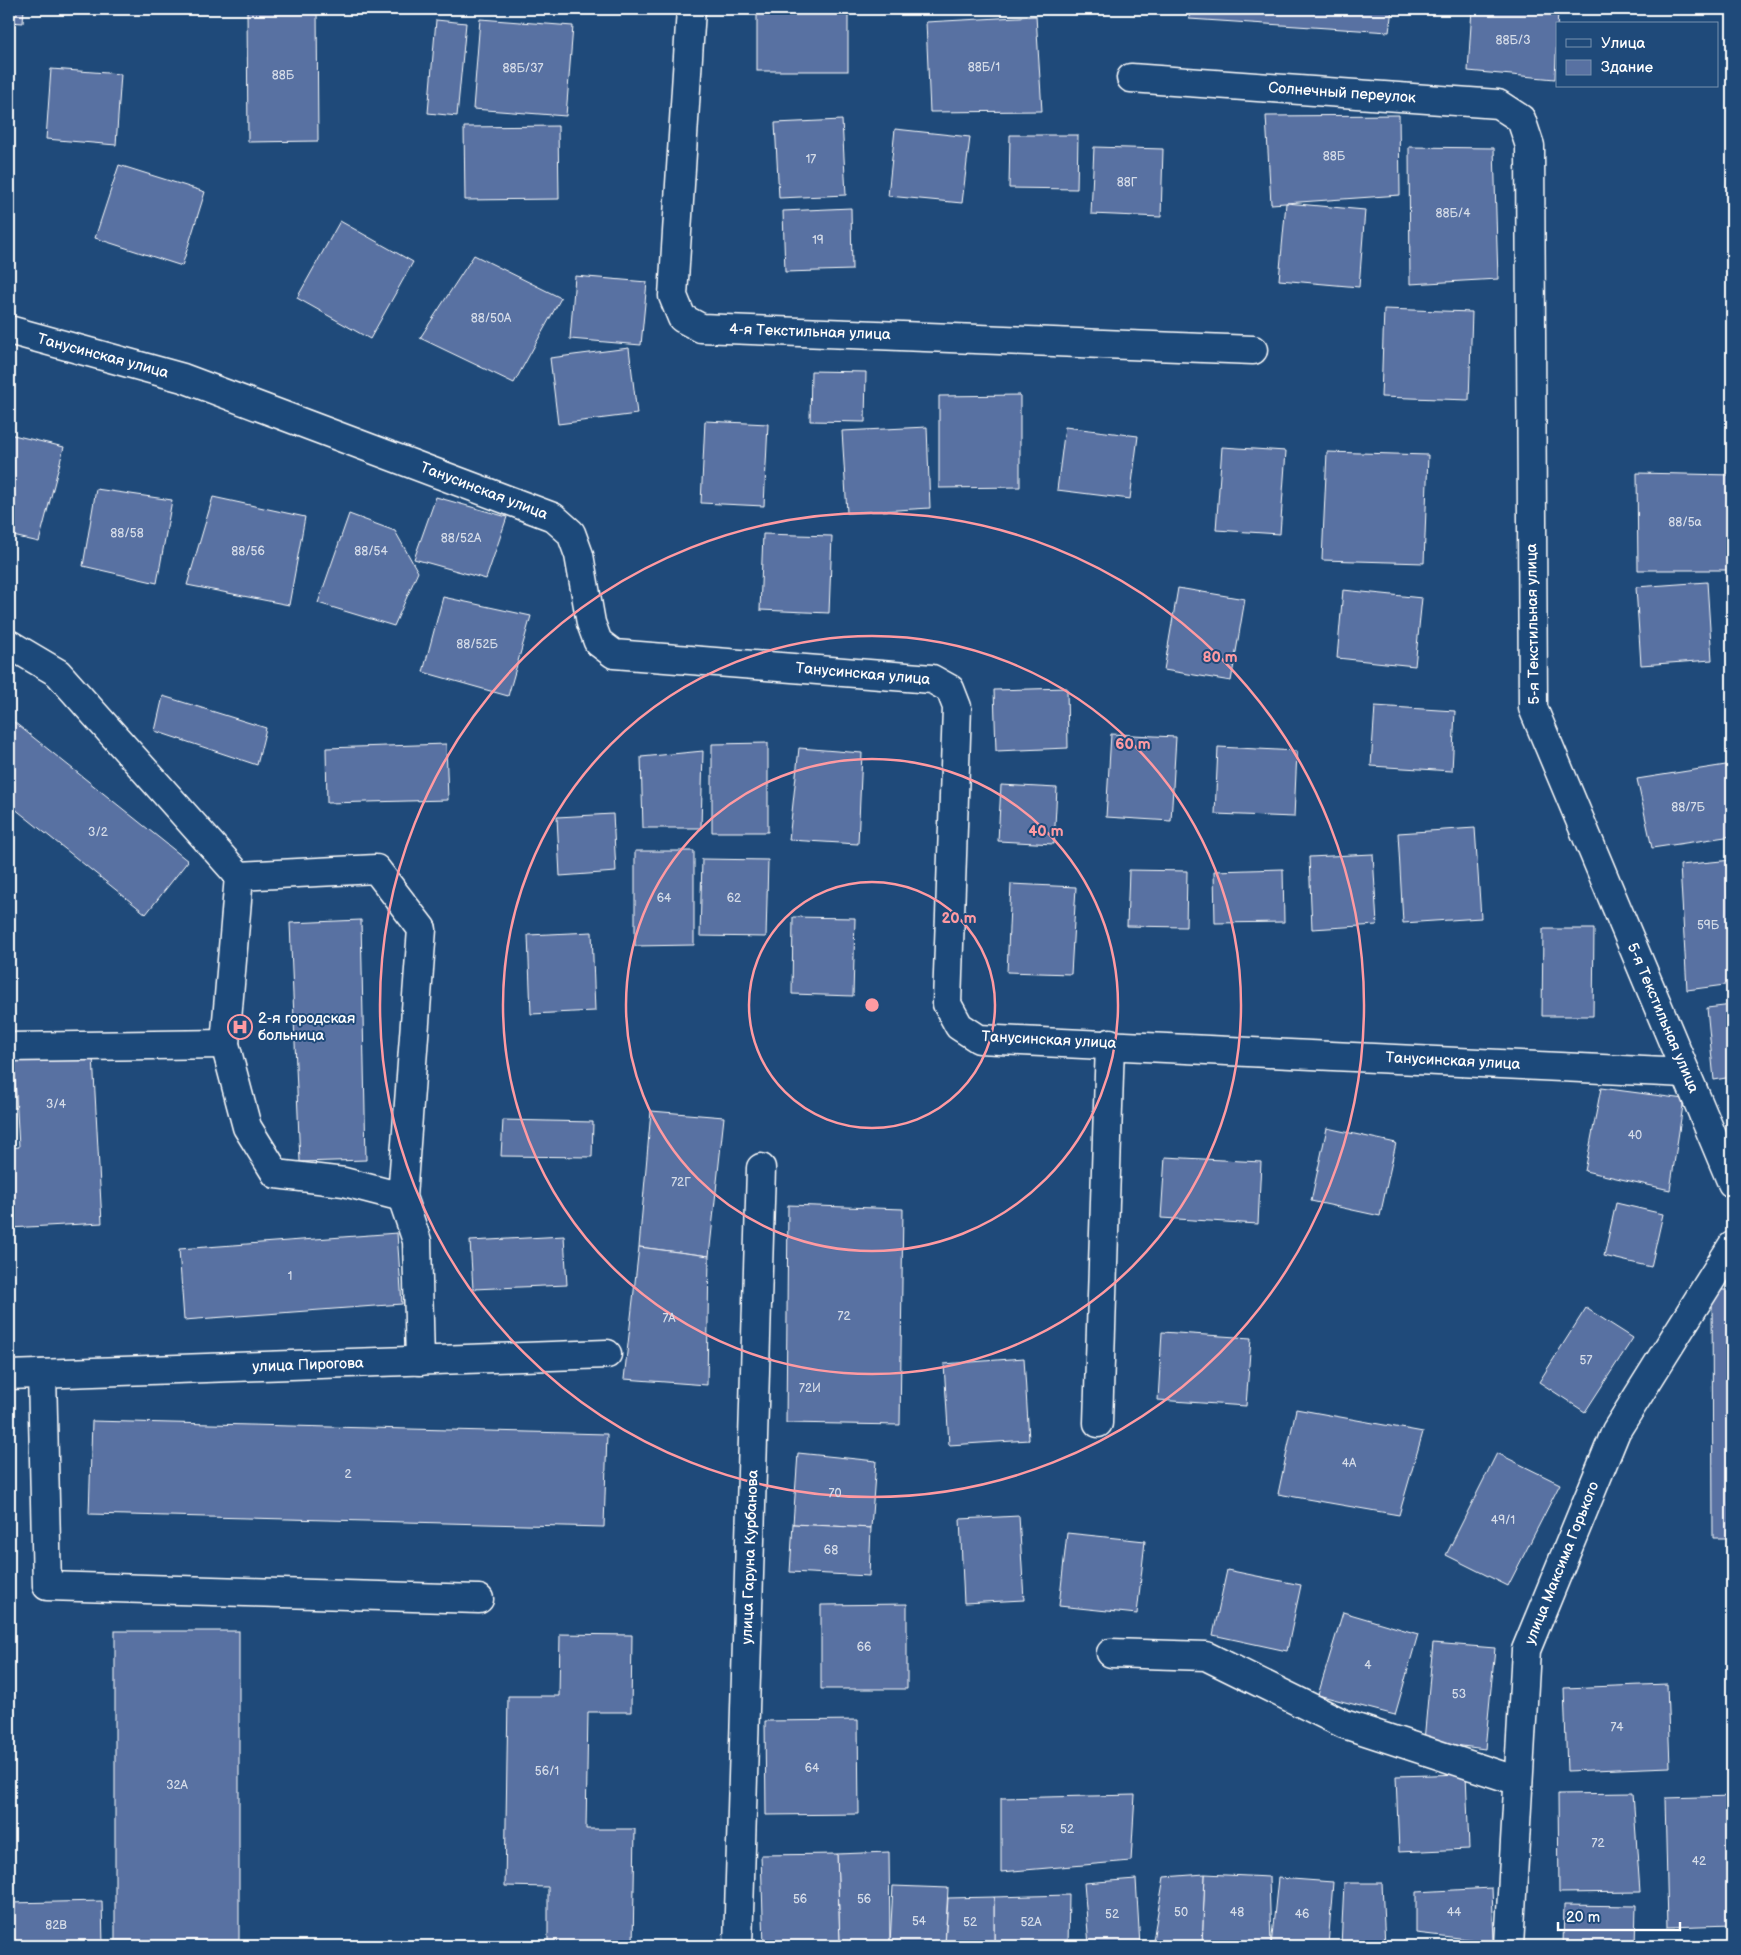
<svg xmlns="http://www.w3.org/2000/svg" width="1741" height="1955" viewBox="0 0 1741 1955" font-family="'Balsamiq Sans',sans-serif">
<rect width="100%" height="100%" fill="#1f4a7a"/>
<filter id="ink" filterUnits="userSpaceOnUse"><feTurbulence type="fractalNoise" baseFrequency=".02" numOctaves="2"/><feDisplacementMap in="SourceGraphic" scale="10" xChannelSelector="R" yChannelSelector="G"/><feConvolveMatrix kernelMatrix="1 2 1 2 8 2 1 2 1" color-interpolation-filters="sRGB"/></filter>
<g filter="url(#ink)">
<g fill="#5871a2" stroke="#fff">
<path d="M9,9H24L23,23L9,22Z"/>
<path d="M247,9H317L318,141L248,142Z"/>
<rect x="757" y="9" width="91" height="62"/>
<path d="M1190,9H1392L1389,32L1189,19Z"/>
<path d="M1472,9H1558L1555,79L1468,71Z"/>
<path d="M1036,16L1042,111L930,112L926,22Z"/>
<path d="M480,19L573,26L566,116L473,109Z"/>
<path d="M436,20L466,23L457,116L428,113Z"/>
<path d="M51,69L121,74L116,145L46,139Z"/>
<path d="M1399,115L1400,195L1271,204L1266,116Z"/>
<path d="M842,120L846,195L779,198L775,123Z"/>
<path d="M558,126L559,199L465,200L464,127Z"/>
<path d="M895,129L970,137L962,203L888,196Z"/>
<path d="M1010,135H1078L1077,189L1009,188Z"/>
<path d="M1094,147L1163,149L1161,217L1091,214Z"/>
<path d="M1409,147L1494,148L1498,279L1410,284Z"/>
<path d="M119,165L205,192L182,266L95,238Z"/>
<path d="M1286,203L1365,210L1359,287L1279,280Z"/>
<path d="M851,208L852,270L785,272L783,211Z"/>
<path d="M340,221L413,262L370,339L297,298Z"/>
<path d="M474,255L561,298L514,383L420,338Z"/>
<path d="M575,276L647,282L641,345L570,339Z"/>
<path d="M1384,309L1472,312L1469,400L1381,397Z"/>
<path d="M629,348L637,414L558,424L550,358Z"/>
<path d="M811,371L866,372L865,422L810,421Z"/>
<path d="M1020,395V487L939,488V396Z"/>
<path d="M705,421L768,424L764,506L701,503Z"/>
<path d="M927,427L930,508L847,513L842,431Z"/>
<path d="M1065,427L1138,436L1130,499L1057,490Z"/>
<path d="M9,434L64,447L39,542L9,535Z"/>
<path d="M1222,447L1286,451L1280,534L1216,530Z"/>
<path d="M1327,452L1428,455L1424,563L1322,560Z"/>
<path d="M1637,473L1732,475V570H1638Z"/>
<path d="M96,489L172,500L157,583L83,566Z"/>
<path d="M213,497L305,517L289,605L187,585Z"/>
<path d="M436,497L507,517L486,579L414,559Z"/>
<path d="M349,514L395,531L418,572L394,626L318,603Z"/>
<path d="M763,534L832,536L829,613L760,610Z"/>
<path d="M1707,582L1712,660L1641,665L1636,587Z"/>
<path d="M1178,588L1245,599L1231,681L1164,670Z"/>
<path d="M1343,590L1422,598L1415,666L1337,658Z"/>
<path d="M443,597L531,616L508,696L423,672Z"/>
<path d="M1067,688L1068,748L996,751L994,690Z"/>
<path d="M163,696L266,728L257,765L155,731Z"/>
<path d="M1375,706L1455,711L1452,771L1371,766Z"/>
<path d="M9,718L188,861L146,914L9,804Z"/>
<path d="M1111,734L1176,737L1171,821L1106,817Z"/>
<path d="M768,743V832H712V744Z"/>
<path d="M446,744L448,800L327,803L326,748Z"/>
<path d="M1218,747L1297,751L1294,817L1215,814Z"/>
<path d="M799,748L862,753L858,844L789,840Z"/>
<path d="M703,751L701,828H643L641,757Z"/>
<path d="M1732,764V836L1652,848L1637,779Z"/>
<path d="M1001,785L1057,788L1054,844L998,841Z"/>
<path d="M613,814L616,872L560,876L557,817Z"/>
<path d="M1475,828L1481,918L1403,923L1398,833Z"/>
<path d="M635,851H694V945L635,946Z"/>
<path d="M1373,854L1377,925L1312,929L1309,857Z"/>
<path d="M702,859L768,860L766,937L700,936Z"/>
<path d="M1732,860V984L1687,990L1680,865Z"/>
<path d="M1283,869L1284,922L1215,923L1214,871Z"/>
<path d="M1129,870L1187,871L1186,927L1127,926Z"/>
<path d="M1011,884L1076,887L1071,974L1007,972Z"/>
<path d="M793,917L855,918L853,996L792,994Z"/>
<path d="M361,920L366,1160L300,1162L290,923Z"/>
<path d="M1543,929H1594L1593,1016H1542Z"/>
<path d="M592,932L595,1011L531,1014L528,935Z"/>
<path d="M1732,1005V1077L1714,1080L1707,1008Z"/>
<path d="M93,1056L102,1223L9,1228V1148L19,1147L14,1060Z"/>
<path d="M1601,1088L1684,1099L1670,1190L1585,1171Z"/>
<path d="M651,1111L724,1117L709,1256L639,1247Z"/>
<path d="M503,1120L593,1122L592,1157L501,1156Z"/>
<path d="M1327,1128L1396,1143L1380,1216L1311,1201Z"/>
<path d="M1165,1157L1261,1162L1258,1224L1161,1218Z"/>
<path d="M1616,1203L1663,1214L1651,1267L1604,1256Z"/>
<path d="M788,1205L903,1209L900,1425L786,1423Z"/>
<path d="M397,1233L402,1304L184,1320L179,1249Z"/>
<path d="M564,1236L567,1285L473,1289L470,1241Z"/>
<path d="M639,1247L709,1256L707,1385L624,1379Z"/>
<path d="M1712,1290H1732V1538H1713Z"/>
<path d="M1586,1308L1633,1338L1585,1412L1539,1382Z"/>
<path d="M1162,1332L1251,1338L1246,1406L1158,1400Z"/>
<path d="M1024,1358L1029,1440L949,1445L944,1364Z"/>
<path d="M1296,1409L1423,1432L1399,1515L1278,1494Z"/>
<path d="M92,1421L607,1434L604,1527L89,1514Z"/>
<path d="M798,1453L876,1461L871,1528L793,1524Z"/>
<path d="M1497,1453L1560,1484L1508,1586L1446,1555Z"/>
<path d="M1019,1516L1024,1600L964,1603L960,1519Z"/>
<path d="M793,1524L871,1528L869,1576L790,1572Z"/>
<path d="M1067,1533L1145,1541L1137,1614L1059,1606Z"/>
<path d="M1227,1570L1301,1585L1287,1651L1213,1635Z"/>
<path d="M907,1604V1689H821V1605Z"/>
<path d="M1343,1612L1418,1634L1395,1715L1318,1695Z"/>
<rect x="115" y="1631" width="124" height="309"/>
<path d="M560,1634L632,1635L631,1712H588L586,1829H635L633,1946L548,1944V1887L505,1886L508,1696H559Z"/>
<path d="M1433,1643L1495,1648L1485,1749L1424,1741Z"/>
<path d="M1667,1684L1670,1767L1567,1771L1564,1688Z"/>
<path d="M858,1720L859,1814L766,1815L765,1721Z"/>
<path d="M1466,1774L1469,1849L1399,1852L1396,1776Z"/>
<path d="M1633,1793L1640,1892L1559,1893L1558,1794Z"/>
<path d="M1135,1795L1131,1861L1001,1872V1798Z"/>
<path d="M1732,1796V1925L1668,1927L1665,1798Z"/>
<path d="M889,1852L890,1944H840L837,1854Z"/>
<path d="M837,1854L840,1944L764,1946L761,1855Z"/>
<path d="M1205,1874L1269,1877L1271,1946H1202Z"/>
<path d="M1205,1874L1202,1946H1152L1164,1877Z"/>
<path d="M1278,1878L1333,1882L1328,1946H1271Z"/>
<path d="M1136,1879L1140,1946H1089L1084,1883Z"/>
<path d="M1344,1883H1382L1385,1946H1341Z"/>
<path d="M893,1886L948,1888L945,1946L890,1944Z"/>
<path d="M1492,1888L1494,1942L1416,1933V1892Z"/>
<path d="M1069,1895L1068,1946H994V1897Z"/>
<path d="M994,1897V1946H945L948,1898Z"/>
<path d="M102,1901L103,1946H9V1903Z"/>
<path d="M1564,1905L1636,1906L1635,1946H1563Z"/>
</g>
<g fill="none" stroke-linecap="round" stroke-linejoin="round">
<defs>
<g id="minor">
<path d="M691,9L673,296L682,318L701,328L1253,350"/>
<path d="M1131,78L1498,104L1521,119L1530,146L1533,708L1732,1183"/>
<path d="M9,330L183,378L553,517L571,533L579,555L591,623L598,642L614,654L932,679L950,689L957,707L947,1004L959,1026L979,1039L1686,1073"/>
<path d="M9,644L58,673L239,876"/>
<path d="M9,1047L225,1044"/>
<path d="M402,1197L422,929L376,869L239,876L225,1044L247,1127L276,1174L344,1182L402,1197L417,1241L420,1361"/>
<path d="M42,1374L47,1586L479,1599"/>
<path d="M9,1375L607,1354"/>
<path d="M1098,1423L1110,1043"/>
<path d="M1111,1653L1206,1656L1344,1724L1518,1781"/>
<path d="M738,1946L761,1168"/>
<path d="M1509,1946L1526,1650L1616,1431L1732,1246"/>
</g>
</defs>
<use href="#minor" stroke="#fff" stroke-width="31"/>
<use href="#minor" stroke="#1f4a7a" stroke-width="28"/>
</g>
</g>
<g fill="none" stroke="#ff9aa2" stroke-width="2.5">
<circle cx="872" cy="1005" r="123"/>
<circle cx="872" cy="1005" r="246"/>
<circle cx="872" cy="1005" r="369"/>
<circle cx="872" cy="1005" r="492"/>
</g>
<defs>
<symbol id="hospital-ring" viewBox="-11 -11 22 22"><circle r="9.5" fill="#1f4a7a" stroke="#ff9aa2" stroke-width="1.5"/><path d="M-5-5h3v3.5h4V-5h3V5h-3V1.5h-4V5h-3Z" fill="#ff9aa2"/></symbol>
</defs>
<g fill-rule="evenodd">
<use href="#hospital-ring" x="226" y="1013" width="28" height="28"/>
</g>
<g text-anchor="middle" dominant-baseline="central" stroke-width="4" stroke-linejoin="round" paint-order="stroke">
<g font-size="12" fill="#d5dce8">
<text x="1513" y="40">88Б/3</text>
<text x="984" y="67">88Б/1</text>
<text x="523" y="68">88Б/37</text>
<text x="283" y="75">88Б</text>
<text x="1334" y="156">88Б</text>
<text x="811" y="159">17</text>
<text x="1127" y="182">88Г</text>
<text x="1453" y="213">88Б/4</text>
<text x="818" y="240">19</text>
<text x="491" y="318">88/50А</text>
<text x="1685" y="522">88/5а</text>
<text x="127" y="533">88/58</text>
<text x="461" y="538">88/52А</text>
<text x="248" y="551">88/56</text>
<text x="371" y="551">88/54</text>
<text x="477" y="644">88/52Б</text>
<text x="1688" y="807">88/7Б</text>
<text x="98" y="832">3/2</text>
<text x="664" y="898">64</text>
<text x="734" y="898">62</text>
<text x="1708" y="925">59Б</text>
<text x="56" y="1104">3/4</text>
<text x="1635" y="1135">40</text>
<text x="681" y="1182">72Г</text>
<text x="290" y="1276">1</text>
<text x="844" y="1316">72</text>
<text x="669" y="1318">7А</text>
<text x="1586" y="1360">57</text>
<text x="810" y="1388">72И</text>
<text x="1349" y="1463">4А</text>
<text x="348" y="1474">2</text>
<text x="835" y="1493">70</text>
<text x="1503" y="1520">49/1</text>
<text x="831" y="1550">68</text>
<text x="864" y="1647">66</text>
<text x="1368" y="1665">4</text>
<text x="1459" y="1694">53</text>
<text x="1617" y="1727">74</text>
<text x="812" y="1768">64</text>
<text x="547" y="1771">56/1</text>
<text x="177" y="1785">32А</text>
<text x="1067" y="1829">52</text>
<text x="1598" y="1843">72</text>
<text x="1699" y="1861">42</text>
<text x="800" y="1899">56</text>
<text x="864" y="1899">56</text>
<text x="1181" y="1912">50</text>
<text x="1237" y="1912">48</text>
<text x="1454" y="1912">44</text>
<text x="1112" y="1914">52</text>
<text x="1302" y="1914">46</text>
<text x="919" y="1921">54</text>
<text x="970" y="1922">52</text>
<text x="1031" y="1922">52А</text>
<text x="56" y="1925">82В</text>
</g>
<g font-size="15" fill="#fff" stroke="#1f4a7a">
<text transform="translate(1342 93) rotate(4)">Солнечный переулок</text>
<text transform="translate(810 332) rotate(2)">4-я Текстильная улица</text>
<text transform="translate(103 356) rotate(15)">Танусинская улица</text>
<text transform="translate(484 491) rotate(21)">Танусинская улица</text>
<text transform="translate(1533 624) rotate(-91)">5-я Текстильная улица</text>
<text transform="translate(863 674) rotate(5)">Танусинская улица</text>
<text transform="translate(1663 1018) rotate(67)">5-я Текстильная улица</text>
<text transform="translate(1049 1040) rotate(3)">Танусинская улица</text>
<text transform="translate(1453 1061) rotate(3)">Танусинская улица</text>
<text transform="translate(308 1365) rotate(-2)">улица Пирогова</text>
<text transform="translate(750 1557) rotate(-88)">улица Гаруна Курбанова</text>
<text transform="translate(1562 1563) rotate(-68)">улица Максима Горького</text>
</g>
<g font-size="15" fill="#fff" stroke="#1f4a7a" text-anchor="start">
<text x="258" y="1018">2-я городская<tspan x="258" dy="17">больница</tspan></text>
</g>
</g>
<circle cx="872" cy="1005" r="8" fill="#ff9aa2" stroke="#1f4a7a" stroke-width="2.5"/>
<g font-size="15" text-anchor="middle" font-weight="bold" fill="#ff9aa2" stroke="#1f4a7a" stroke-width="4" stroke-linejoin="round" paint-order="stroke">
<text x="1220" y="662">80 m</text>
<text x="1133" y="749">60 m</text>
<text x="1046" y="836">40 m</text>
<text x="959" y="923">20 m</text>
</g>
<rect width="1741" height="1955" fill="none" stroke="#1f4a7a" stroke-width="30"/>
<rect x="15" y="15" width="1711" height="1925" fill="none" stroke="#fff" stroke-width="2" filter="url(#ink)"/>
<rect x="1556" y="22" width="162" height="65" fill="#1f4a7a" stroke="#7992af"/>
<rect x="1566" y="39" width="25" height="8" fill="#1f4a7a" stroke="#7992af"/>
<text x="1601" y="48" font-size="15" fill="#ffffff">Улица</text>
<rect x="1566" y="60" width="25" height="15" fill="#5871a2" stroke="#7992af"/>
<text x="1601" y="72" font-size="15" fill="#ffffff">Здание</text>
<path d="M1558 1922v8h122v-8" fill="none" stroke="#ffffff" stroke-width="2.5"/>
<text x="1566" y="1922" font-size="15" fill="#ffffff" stroke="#1f4a7a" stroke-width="4" paint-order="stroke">20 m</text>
</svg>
